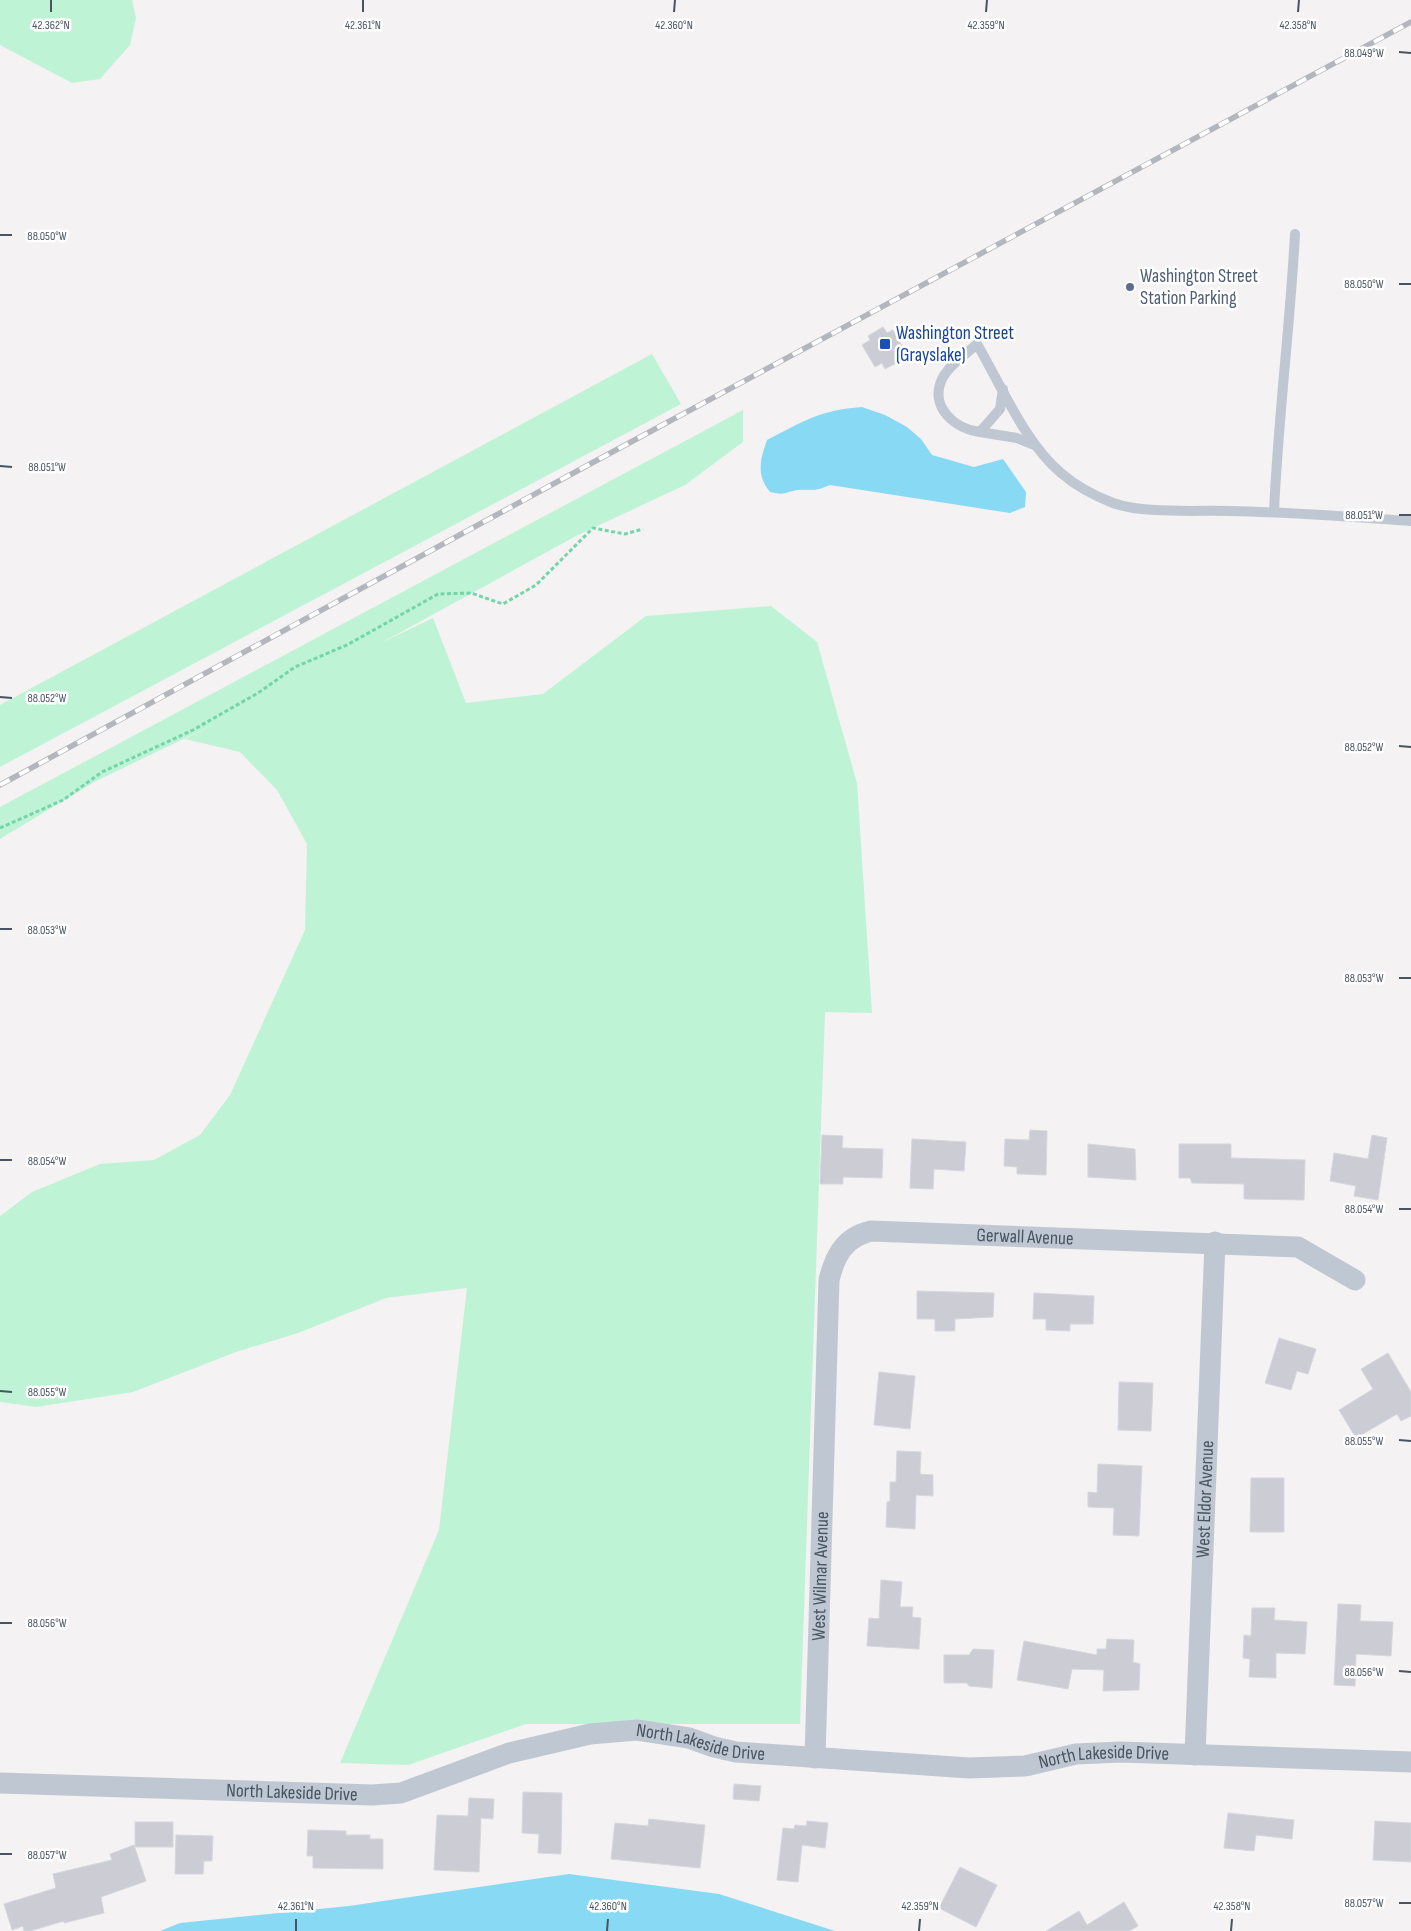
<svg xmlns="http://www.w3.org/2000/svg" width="1411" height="1931" viewBox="0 0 1411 1931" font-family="'Sofia Sans Condensed',sans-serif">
<rect width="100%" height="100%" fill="#f4f2f2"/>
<g fill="#bef4d5">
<path d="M0,0H132L136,18L130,45L100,79L72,83L0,45Z"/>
<path d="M652,354L681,404L0,767V705Z"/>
<path d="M743,410V442L685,485L576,536L381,643L433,618L466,703L543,694L646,616L771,606L817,642L857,783L872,1013L825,1012L800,1724H526L408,1765L340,1763L439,1530L467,1288L386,1298L298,1333L236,1352L133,1392L36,1407L0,1402V1216L32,1192L100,1164L154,1160L200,1135L230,1095L305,930L307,844L277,790L240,752L185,739L225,719L96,781L0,839V807Z"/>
</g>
<g fill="#88d9f4">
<path d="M862,407L885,415L907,427L921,439L932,455L974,467L1003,459L1026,492L1025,507L1010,513L830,485C813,492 815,489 798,490C784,492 787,496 770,492C756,475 760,460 767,440C804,421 820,410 862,407Z"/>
<path d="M569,1874L719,1894L835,1931H160L180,1923L349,1906Z"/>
</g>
<g fill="#cccdd4" stroke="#d5d7de">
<path d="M883,327L887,333L893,330L904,350L898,353L902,360L885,369L882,363L875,367L862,345L870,340L868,336Z"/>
<path d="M1030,1130L1047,1131L1046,1175L1017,1174V1167L1004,1166L1005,1139L1029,1140Z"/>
<path d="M822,1135L843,1136L842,1148L883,1149L882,1178L843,1177V1184H820Z"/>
<path d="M1372,1135L1387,1138L1378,1200L1354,1196L1356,1186L1330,1181L1334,1153L1368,1159Z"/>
<path d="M912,1139L966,1142L964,1171L934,1169L933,1189L910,1188Z"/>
<path d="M1088,1144L1135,1149L1136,1180L1088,1177Z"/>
<path d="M1179,1144H1231V1158L1305,1160L1304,1200L1244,1199V1184L1192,1183L1190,1178H1179Z"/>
<path d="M917,1291L994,1293L993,1317L955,1319V1331H935V1319H917Z"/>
<path d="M1034,1293L1094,1296L1093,1324H1070V1331L1046,1330V1319H1033Z"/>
<path d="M1279,1338L1316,1349L1308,1374L1297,1371L1291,1390L1265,1383Z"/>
<path d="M1388,1353L1411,1392V1416L1401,1421L1397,1414L1356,1438L1339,1410L1373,1389L1361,1369Z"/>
<path d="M879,1372L915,1376L910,1429L874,1425Z"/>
<path d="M1119,1382L1153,1383L1151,1431L1118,1430Z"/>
<path d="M897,1451L921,1452L920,1474L933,1475V1496L916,1495L915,1529L886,1527L887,1502L890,1501V1482H896Z"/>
<path d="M1098,1464L1142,1466L1139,1536L1113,1535L1114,1508L1088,1507V1492L1097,1493Z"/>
<path d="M1251,1478H1284V1532H1250Z"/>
<path d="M881,1580L902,1582L900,1607H913L912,1617L921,1618L919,1649L867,1646L869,1618L879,1619Z"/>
<path d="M1338,1604L1361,1605L1360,1621L1393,1622L1391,1656L1356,1654L1355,1686L1334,1685Z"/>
<path d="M1252,1608H1275L1274,1620L1307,1622L1305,1654L1276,1653V1678L1249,1677L1250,1659L1243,1658L1244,1635L1251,1636Z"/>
<path d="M1107,1639L1134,1640L1133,1662L1140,1664L1139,1690L1103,1691L1104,1670L1072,1669L1068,1689L1017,1680L1024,1641L1097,1655V1649H1106Z"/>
<path d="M973,1649L994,1650L992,1688L969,1686L967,1683H944V1655H969Z"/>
<path d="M734,1784L761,1786L759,1801L733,1799Z"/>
<path d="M523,1792L562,1793L561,1854L538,1853L539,1834L522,1833Z"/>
<path d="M469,1798L494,1799L493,1819L481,1818L479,1872L434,1870L437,1815L468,1816Z"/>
<path d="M1228,1813L1294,1820L1292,1839L1256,1835L1254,1851L1224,1848Z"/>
<path d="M649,1819L705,1825L700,1868L611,1859L615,1823L648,1826Z"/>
<path d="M807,1821L828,1823L825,1848L802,1845L798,1882L777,1880L783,1828L794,1829L795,1825L806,1826Z"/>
<path d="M1375,1821L1411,1823V1862L1373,1860Z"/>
<rect x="135" y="1822" width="38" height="25"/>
<path d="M308,1830L346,1831V1835H370V1839H383V1869L313,1868V1856H307Z"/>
<path d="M176,1835L213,1836L212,1861H204L203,1874H175Z"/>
<path d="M134,1845L146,1881L101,1897L104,1913L64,1923V1921L30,1931H24L23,1926L12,1930L4,1904L56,1888L53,1874L112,1860L110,1854Z"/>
<path d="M960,1867L997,1885L976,1927L939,1908Z"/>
<path d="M1124,1902L1138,1926L1129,1931H1046L1079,1911L1087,1925Z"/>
</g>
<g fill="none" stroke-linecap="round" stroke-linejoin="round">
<path stroke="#73d5a9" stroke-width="3" stroke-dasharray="4 2.5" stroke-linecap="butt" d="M0,828L63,800L102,772L193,730L258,693L295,667L347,645L438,594L471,593L503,604L536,585L593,528L625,534L643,529"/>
<g stroke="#bfc8d2" stroke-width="10">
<path d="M1003,389L1000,409L980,432C955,429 929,407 942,379C949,365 965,355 977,344C1001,385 1025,443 1061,473C1076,486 1095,496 1113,503C1142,514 1198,510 1230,511C1290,512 1351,517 1411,521"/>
<path d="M980,432L1017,438L1034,445"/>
<path d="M1274,512C1278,419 1290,327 1295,234"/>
</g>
<g stroke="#bfc8d2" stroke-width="21">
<path id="s1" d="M1195,1755L1215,1242"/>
<path id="s2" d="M815,1758L829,1280C835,1255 845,1237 871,1231L1298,1247L1355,1280"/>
<path id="s3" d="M0,1783L372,1795L401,1793L509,1753L590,1734L637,1730L689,1738L714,1747L736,1752L969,1768L1025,1766L1076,1754L1121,1752L1411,1762"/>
</g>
<defs>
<path id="rail" d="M0,785L590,464L1411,22"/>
</defs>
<use href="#rail" stroke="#b3b6bd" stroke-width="5.5"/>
<use href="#rail" stroke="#fff" stroke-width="4" stroke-dasharray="11" stroke-linecap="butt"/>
</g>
<path fill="none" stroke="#485461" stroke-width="2" d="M51,12V0M363,12V0M674,12L675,0M986,12L987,0M1298,12L1299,0M1399,52L1411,53M0,235H12M1399,284H1411M0,466L12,467M1399,515H1411M0,697L12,698M1399,746L1411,747M0,929H12M1399,978H1411M0,1160H12M1399,1209H1411M0,1391L12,1392M1399,1440L1411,1441M0,1623H12M1399,1671L1411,1672M0,1854H12M1399,1903H1411M296,1931V1919M607,1931L608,1919M919,1931L920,1919M1231,1931L1232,1919"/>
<circle fill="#5c6f8a" stroke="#fff" stroke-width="2" cx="1130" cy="287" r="5"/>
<rect fill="#1a4fb4" stroke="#fff" stroke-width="2" x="879" y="338" width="12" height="12" rx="2.5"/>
<g text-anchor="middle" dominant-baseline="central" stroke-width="5" stroke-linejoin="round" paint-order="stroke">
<g font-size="19" fill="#4e5e75" stroke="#fff" text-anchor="start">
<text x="1140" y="276">Washington Street<tspan x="1140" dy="22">Station Parking</tspan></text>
</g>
<g font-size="19" fill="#164399" stroke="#fff" text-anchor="start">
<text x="896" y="333">Washington Street<tspan x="896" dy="22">(Grayslake)</tspan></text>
</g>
<g font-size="19" fill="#485461" stroke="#fff">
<text stroke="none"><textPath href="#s2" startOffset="701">Gerwall Avenue</textPath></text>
<text stroke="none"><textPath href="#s1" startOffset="256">West Eldor Avenue</textPath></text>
<text stroke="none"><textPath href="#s2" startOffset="182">West Wilmar Avenue</textPath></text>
<text stroke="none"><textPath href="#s3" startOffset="712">North Lakeside Drive</textPath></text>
<text stroke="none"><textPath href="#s3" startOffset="1118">North Lakeside Drive</textPath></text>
<text stroke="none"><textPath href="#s3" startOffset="292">North Lakeside Drive</textPath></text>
</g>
</g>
<g font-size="12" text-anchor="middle" fill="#485461" stroke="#fff" stroke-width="5" stroke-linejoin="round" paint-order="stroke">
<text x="51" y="29">42.362°N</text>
<text x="363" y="29">42.361°N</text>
<text x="674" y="29">42.360°N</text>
<text x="986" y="29">42.359°N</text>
<text x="1298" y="29">42.358°N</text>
<text x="1364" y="57">88.049°W</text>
<text x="47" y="240">88.050°W</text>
<text x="1364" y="288">88.050°W</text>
<text x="47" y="471">88.051°W</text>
<text x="1364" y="519">88.051°W</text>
<text x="47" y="702">88.052°W</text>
<text x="1364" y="751">88.052°W</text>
<text x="47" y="934">88.053°W</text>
<text x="1364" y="982">88.053°W</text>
<text x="47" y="1165">88.054°W</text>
<text x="1364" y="1213">88.054°W</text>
<text x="47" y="1396">88.055°W</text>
<text x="1364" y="1445">88.055°W</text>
<text x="47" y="1627">88.056°W</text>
<text x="1364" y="1676">88.056°W</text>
<text x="47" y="1859">88.057°W</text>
<text x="1364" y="1907">88.057°W</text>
<text x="296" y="1910">42.361°N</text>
<text x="608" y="1910">42.360°N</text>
<text x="920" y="1910">42.359°N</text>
<text x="1232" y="1910">42.358°N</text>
</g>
</svg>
